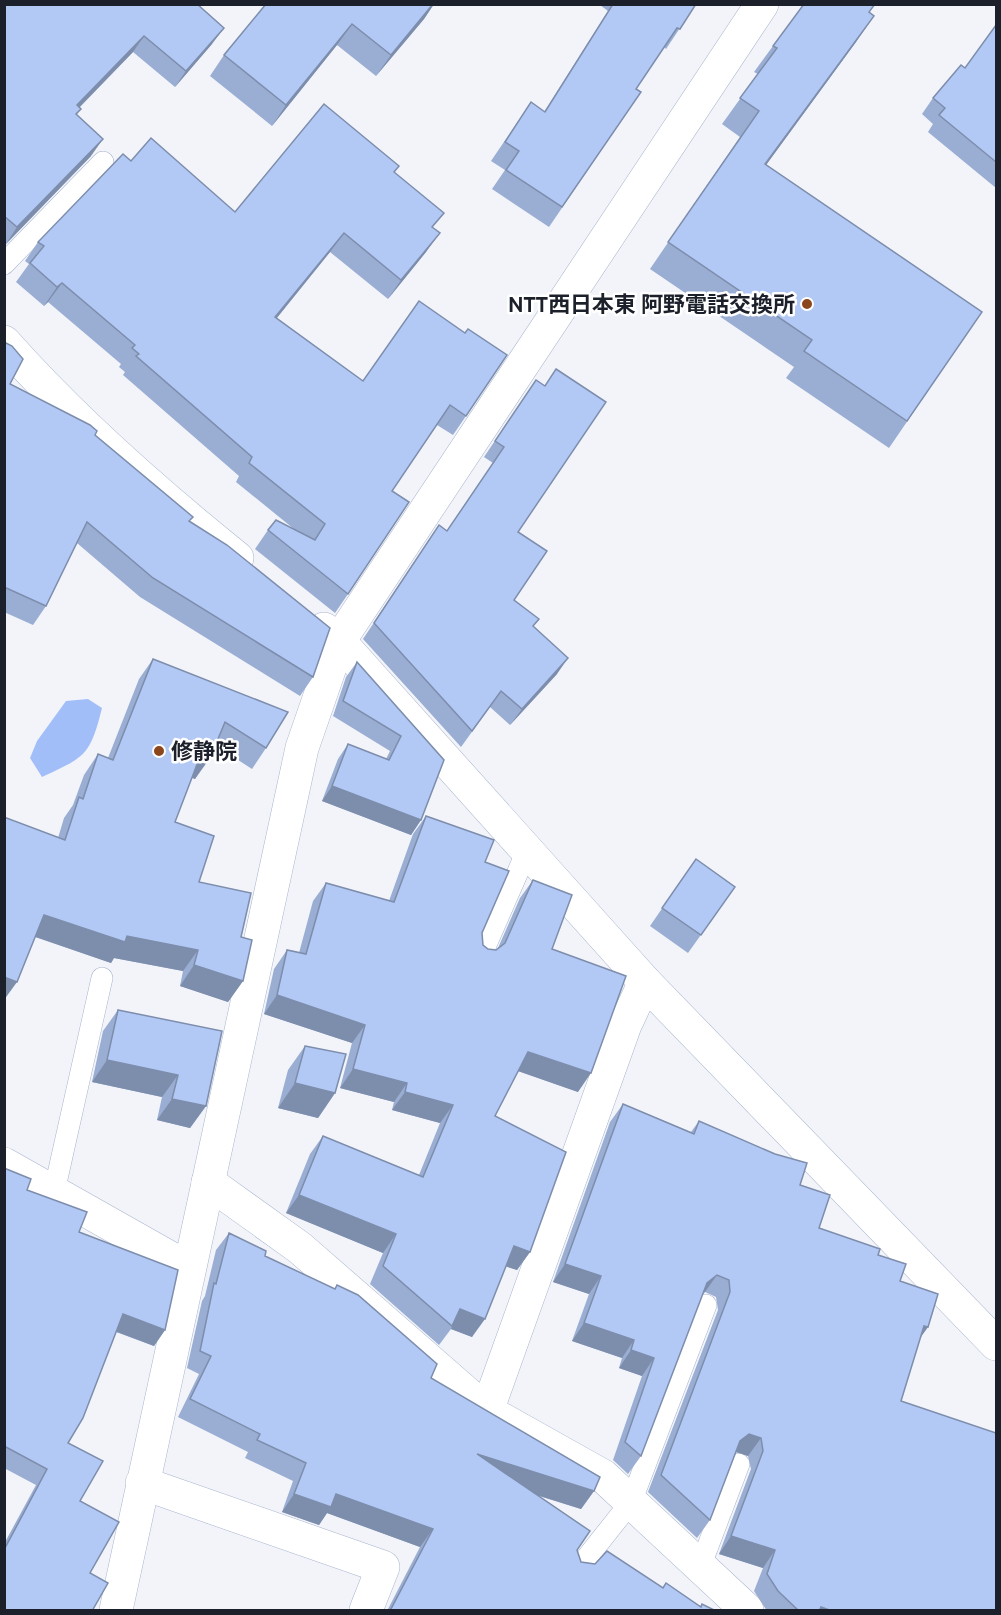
<svg xmlns="http://www.w3.org/2000/svg" width="1001" height="1615" viewBox="0 0 1001 1615" font-family="Cabin,'Noto Sans JP',sans-serif">
<rect width="100%" height="100%" fill="#f2f4fa"/>
<path fill="#a2bef9" d="M88,699L102,708C90,756 85,757 42,777L30,758L37,741L66,701Z"/>
<g fill="none" stroke-linecap="round" stroke-linejoin="round">
<defs>
<g id="service">
<path d="M4,264L103,162"/>
<path d="M481,956L527,851"/>
<path d="M54,1192L102,978"/>
<path d="M700,1567L739,1464"/>
<path d="M577,1570L631,1502L706,1305"/>
</g>
<g id="minor">
<path d="M4,342C74,421 155,492 237,558"/>
<path d="M324,629L339,641L645,982L996,1344"/>
<path d="M4,1164L188,1268"/>
<path d="M208,1182L300,1248L487,1411L603,1476L747,1610"/>
<path d="M487,1411L625,1025L645,982"/>
<path d="M142,1483L383,1567L366,1610"/>
<path d="M116,1610L302,748L339,641L762,4"/>
</g>
</defs>
<use href="#service" stroke="#a8b5ce" stroke-width="22"/>
<use href="#minor" stroke="#a8b5ce" stroke-width="34"/>
<use href="#service" stroke="#fff" stroke-width="21"/>
<use href="#minor" stroke="#fff" stroke-width="33"/>
</g>
<g fill="#9aadd3">
<path d="M4,4L212,44L175,87L133,52L79,108L77,115L91,156L6,244L4,243Z"/>
<path d="M266,4H434L424,19L376,76L337,45L272,126L210,76L224,55Z"/>
<path d="M601,4H696L666,49L664,47L636,89L641,92L549,227L492,189L505,170L491,161L531,102L544,112L608,11L600,5Z"/>
<path d="M870,13L856,42L766,165L982,312L889,448L786,378L794,367L650,269L740,137L722,124L758,74L754,72L773,46Z"/>
<path d="M996,25V188L928,132L933,124L922,114L933,98L965,68Z"/>
<path d="M131,161L235,212L395,173L433,228L426,252L388,299L330,252L277,318L363,381L419,301L466,416L453,435L437,425L392,491L348,594L335,613L255,549L268,530L294,529L236,482L239,476L123,375L125,372L119,367L121,364L48,302L44,306L16,282L29,264L25,261L38,242Z"/>
<path d="M4,342L10,384L95,435L189,522L313,677L300,696L140,597L77,543L46,606L33,625L4,612Z"/>
<path d="M536,380L518,532L514,600L533,626L557,674L510,725L490,707L461,747L363,639L439,525L447,531L493,463L484,457Z"/>
<path d="M153,659L266,748L252,769L215,745L195,779L192,778L175,822L199,882L241,937L243,981L228,1002L180,986L183,971L114,958L111,963L35,937L58,838L64,818L73,805L84,775L98,754L108,758L139,679Z"/>
<path d="M357,662L444,760L421,820L411,835L322,801L338,759L348,744L386,759L390,751L333,716L346,677Z"/>
<path d="M426,816L485,862L482,933L483,945L488,949L496,950L498,948L520,898L533,880L552,949L578,1092L518,1071L495,1116L530,1252L517,1270L506,1266L472,1337L451,1329L439,1345L370,1284L383,1253L286,1213L310,1154L323,1136L419,1175L440,1123L392,1110L394,1102L340,1088L352,1043L264,1014L274,969L287,950L299,953L313,901L326,883L389,901L413,834Z"/>
<path d="M696,859L735,887L688,953L650,926Z"/>
<path d="M118,1010L206,1106L190,1128L157,1120L162,1097L92,1082L103,1031Z"/>
<path d="M305,1046L335,1093L318,1118L278,1108L288,1070Z"/>
<path d="M623,1104L691,1132L699,1121L800,1185L819,1228L878,1255L900,1281L928,1327L920,1338L901,1401L996,1611H767L754,1591L763,1568L719,1554L751,1469L748,1456L736,1452L710,1520L697,1538L648,1492L718,1310L716,1297L705,1292L702,1294L641,1456L628,1474L613,1460L642,1376L619,1368L622,1358L572,1341L589,1294L553,1282L610,1122Z"/>
<path d="M4,1168L27,1190L79,1232L165,1330L154,1346L116,1332L68,1443L80,1501L90,1573L92,1611H4V1544L36,1485L4,1468Z"/>
<path d="M229,1233L265,1256L335,1289L337,1285L431,1378L594,1491L581,1509L536,1495L577,1550L581,1562L663,1588L700,1606L702,1604L716,1611H387L420,1547L327,1513L319,1525L282,1512L293,1481L245,1458L248,1452L178,1417L199,1374L187,1368L202,1301L205,1296L216,1250Z"/>
</g>
<g fill="#7d8dac">
<path d="M433,4H434L424,19L376,76L391,55Z"/>
<path d="M874,16L856,42L747,191L765,164Z"/>
<path d="M352,24L337,45L272,126L286,105Z"/>
<path d="M224,28L212,44L175,87L186,71Z"/>
<path d="M144,36L133,52L65,122L77,105Z"/>
<path d="M103,139L91,156L6,244L17,227Z"/>
<path d="M344,233L330,252L262,336L275,317Z"/>
<path d="M440,233L426,252L388,299L401,280Z"/>
<path d="M62,283L48,302L44,306L57,287Z"/>
<path d="M568,658L557,674L510,725L522,709Z"/>
<path d="M201,754L210,758L195,779L186,775Z"/>
<path d="M332,786L421,820L411,835L322,801Z"/>
<path d="M44,915L127,936L198,950L183,971L114,958L111,963L30,935Z"/>
<path d="M194,965L243,981L228,1002L180,986Z"/>
<path d="M4,977L17,982L4,1000Z"/>
<path d="M277,995L365,1025L352,1043L264,1014Z"/>
<path d="M528,1052L591,1073L578,1092L515,1070Z"/>
<path d="M107,1060L178,1075L162,1097L92,1082Z"/>
<path d="M353,1069L407,1083L394,1102L340,1088Z"/>
<path d="M295,1083L335,1093L318,1118L278,1108Z"/>
<path d="M405,1092L453,1105L440,1123L392,1110Z"/>
<path d="M172,1099L206,1106L190,1128L157,1120Z"/>
<path d="M299,1195L396,1234L383,1253L286,1213Z"/>
<path d="M514,1246L530,1252L517,1270L501,1265Z"/>
<path d="M565,1264L601,1276L589,1294L553,1282Z"/>
<path d="M717,1275L705,1292L694,1300L707,1283Z"/>
<path d="M460,1309L485,1319L472,1337L451,1329Z"/>
<path d="M123,1314L165,1330L154,1346L112,1330Z"/>
<path d="M584,1323L634,1340L622,1358L572,1341Z"/>
<path d="M924,1326L928,1327L915,1345Z"/>
<path d="M631,1350L654,1358L642,1376L619,1368Z"/>
<path d="M749,1434L761,1438L748,1456L736,1452L727,1459L740,1441Z"/>
<path d="M477,1454L594,1491L581,1509L464,1472Z"/>
<path d="M294,1494H336L433,1529L420,1547L327,1513L319,1525L282,1512Z"/>
<path d="M731,1536L775,1550L763,1568L719,1554Z"/>
<path d="M821,1607L832,1611H818Z"/>
</g>
<g fill="#b3c9f5" stroke="#7d8dac" stroke-width="1.5">
<path d="M4,4H197L224,28L186,71L144,36L77,105L81,109L76,114L103,139L17,227L4,216Z"/>
<path d="M266,4H433L391,55L352,24L286,105L224,55Z"/>
<path d="M613,4H696L680,29L677,28L636,89L641,92L562,207L506,170L519,151L505,142L531,102L545,112Z"/>
<path d="M804,4H875L869,12L874,16L765,164L982,312L907,421L804,351L812,340L668,242L759,111L740,98L777,48L773,46Z"/>
<path d="M996,25V162L939,115L945,108L933,98L961,65L965,68Z"/>
<path d="M324,104L399,166L394,172L444,213L432,227L440,233L401,280L344,233L275,317L363,381L419,301L465,333L468,329L507,355L466,416L450,405L392,491L409,502L348,594L268,530L276,520L315,540L325,524L249,463L252,457L136,356L139,354L132,348L135,345L62,283L57,287L30,263L44,246L38,242L123,154L131,161L151,138L235,212Z"/>
<path d="M4,342L12,346L23,359L10,384L90,425L97,431L95,435L193,517L189,521L227,545L330,628L313,677L153,578L87,522L46,606L4,587Z"/>
<path d="M556,369L606,402L518,532L547,551L514,600L539,619L533,626L568,658L522,709L501,691L472,731L374,623L439,525L447,531L504,447L495,441L536,380L545,386Z"/>
<path d="M153,659L288,712L266,748L225,722L210,758L201,754L175,822L214,836L199,882L251,893L241,937L252,940L243,981L194,965L198,950L127,936L125,942L44,915L17,982L4,977V817L65,840L79,797L83,799L98,754L113,760Z"/>
<path d="M357,662L444,760L421,820L332,786L348,744L389,760L401,736L343,701Z"/>
<path d="M426,816L494,840L485,862L509,871L482,933L483,945L488,949L496,950L505,943L533,880L572,895L552,949L626,976L591,1073L528,1052L495,1116L566,1152L530,1252L514,1246L485,1319L460,1309L452,1326L383,1266L396,1234L299,1195L323,1136L423,1177L453,1105L405,1092L407,1083L353,1069L365,1025L277,995L287,950L306,954L326,883L394,902Z"/>
<path d="M696,859L735,887L701,935L662,908Z"/>
<path d="M118,1010L222,1031L206,1106L172,1099L178,1075L107,1060Z"/>
<path d="M305,1046L346,1054L335,1093L295,1083Z"/>
<path d="M623,1104L694,1134L699,1121L775,1154L807,1163L800,1185L830,1195L819,1228L880,1249L878,1255L906,1264L900,1281L938,1294L928,1327L924,1326L901,1401L996,1433V1611H832L821,1607L819,1611H799L778,1591L767,1574L775,1550L731,1536L763,1451L761,1438L749,1434L740,1441L710,1520L661,1475L730,1292L729,1280L717,1275L707,1283L641,1456L625,1442L654,1358L631,1350L634,1340L584,1323L601,1276L565,1264Z"/>
<path d="M4,1168L31,1179L27,1190L87,1212L79,1232L178,1270L165,1330L123,1314L83,1418L68,1443L103,1461L80,1501L119,1522L90,1573L108,1583L92,1611L4,1610V1550L47,1469L4,1446Z"/>
<path d="M229,1233L266,1251L265,1256L335,1289L337,1285L358,1295L437,1364L431,1378L600,1477L594,1491L477,1454L590,1531L577,1550L581,1562L595,1564L607,1551L663,1588L666,1583L701,1607L702,1604L716,1611H390L433,1529L336,1494L331,1507L294,1494L306,1463L257,1440L260,1434L190,1399L211,1356L200,1351L214,1283L216,1284Z"/>
</g>
<g fill="#8b461c" stroke="#fff" stroke-width="2">
<circle cx="807" cy="304" r="6"/>
<circle cx="159" cy="751" r="6"/>
</g>
<g text-anchor="middle" dominant-baseline="central" stroke-width="5" stroke-linejoin="round" paint-order="stroke">
<g font-size="22" font-weight="bold" fill="#1c202a" stroke="#fff" text-anchor="end">
<text x="795" y="304">NTT西日本東 阿野電話交換所</text>
<text x="171" y="751" text-anchor="start">修静院</text>
</g>
</g>
<rect width="1001" height="1615" fill="none" stroke="#1c202a" stroke-width="12"/>
</svg>
